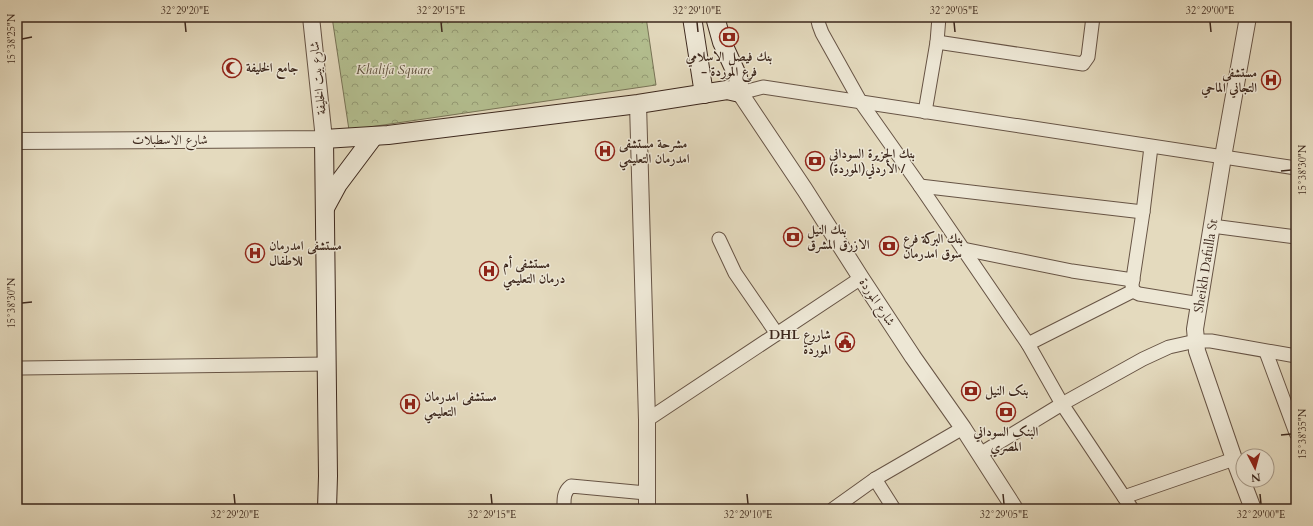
<svg xmlns="http://www.w3.org/2000/svg" width="1313" height="526" viewBox="0 0 1313 526" font-family="Cardo,Amiri,serif">
<defs>
<pattern id="park-crowns" width="20" height="18" patternUnits="userSpaceOnUse"><rect width="20" height="18" fill="#b4c091"/><path d="M2 6a3 3 0 1 1 6 0M12 15a3 3 0 1 1 6 0" fill="none" stroke="#949c76"/></pattern>
</defs>
<rect width="100%" height="100%" fill="#e4dabe"/>
<filter id="stains"><feTurbulence type="fractalNoise" baseFrequency=".005" numOctaves="4"/><feColorMatrix values="0 0 0 0 .2 0 0 0 0 .09 0 0 0 0 .02 0 0 0 .5 -.17"/></filter>
<radialGradient id="worn" r=".72"><stop offset=".6" stop-color="#630" stop-opacity="0"/><stop offset="1" stop-color="#630" stop-opacity=".3"/></radialGradient>
<path fill="url(#park-crowns)" stroke="#787457" d="M332,17H646L656,85L349,130Z"/>
<g fill="none" stroke-linecap="round" stroke-linejoin="round">
<defs>
<g id="minor">
<path d="M817,17L819,25L822,33L860,101L920,186L1028,344L1062,404L1132,509"/>
<path d="M937,42L1083,64L1088,57L1093,17"/>
<path d="M740,93L763,87L1296,168"/>
<path d="M925,112L937,42L939,17"/>
<path d="M920,186L1143,212"/>
<path d="M1212,226L1296,237"/>
<path d="M719,239L735,273L777,334"/>
<path d="M963,249L1072,271L1133,280"/>
<path d="M1133,291L1139,294L1200,304"/>
<path d="M1028,344L1133,291L1132,285L1143,212L1151,147"/>
<path d="M1266,352L1296,433"/>
<path d="M22,368L326,364"/>
<path d="M647,420L861,278"/>
<path d="M980,454L1062,404L1143,359L1169,347L1196,341H1211L1296,356"/>
<path d="M875,479L894,509"/>
<path d="M1124,497L1234,459"/>
<path d="M564,509C564,500 563,492 571,486L646,493"/>
<path d="M833,509L875,479L963,428"/>
</g>
<g id="tertiary">
<path d="M1248,17L1223,157L1195,329L1197,351L1234,459L1253,509"/>
<path d="M740,93L805,190L861,278L913,357L963,428L1015,509"/>
<path d="M638,104L647,420V509"/>
<path d="M17,141L324,139L311,17"/>
</g>
<g id="secondary">
<path d="M692,17L704,94"/>
<path d="M325,208L338,184L374,136"/>
<path d="M327,509L328,476L324,139L388,135L638,104L727,90L740,93L738,77L722,42L715,17"/>
</g>
</defs>
<use href="#minor" stroke="#675445" stroke-width="15"/>
<use href="#tertiary" stroke="#675445" stroke-width="18"/>
<use href="#secondary" stroke="#3d281d" stroke-width="20"/>
<use href="#minor" stroke="#ede7d5" stroke-width="13"/>
<use href="#tertiary" stroke="#ede7d5" stroke-width="16"/>
<use href="#secondary" stroke="#ede7d5" stroke-width="18"/>
</g>
<path fill="none" stroke="#3d281d" stroke-width="1.5" d="M185,22L186,32M441,22L442,32M697,22L698,32M954,22L955,32M1210,22L1211,32M22,39L32,37M1281,171L1291,170M22,303L32,302M1281,435L1291,434M234,494L235,504M491,494L492,504M747,494L748,504M1003,494L1004,504M1260,494L1261,504"/>
<defs>
<symbol id="bank-ring" viewBox="-11 -11 22 22"><circle r="9.5" fill="#ede7d5" stroke="#8f2418" stroke-width="1.5"/><path d="M-6-4H6V4H-6ZM0-2.3a2.3 2.3 0 1 0 0 4.6a2.3 2.3 0 1 0 0-4.6Z" fill="#8f2418"/></symbol>
<symbol id="mosque-ring" viewBox="-11 -11 22 22"><circle r="9.5" fill="#ede7d5" stroke="#8f2418" stroke-width="1.5"/><path d="M3.5-4.9A6 6 0 1 0 3.5 4.9A5 5 0 1 1 3.5-4.9Z" fill="#8f2418"/></symbol>
<symbol id="hospital-ring" viewBox="-11 -11 22 22"><circle r="9.5" fill="#ede7d5" stroke="#8f2418" stroke-width="1.5"/><path d="M-5-5h3v3.5h4V-5h3V5h-3V1.5h-4V5h-3Z" fill="#8f2418"/></symbol>
<symbol id="civic-ring" viewBox="-11 -11 22 22"><circle r="9.5" fill="#ede7d5" stroke="#8f2418" stroke-width="1.5"/><path d="M-.6-6.5H3V-4.5H.6V-3L4-1V1h2V6H-6V1h2V-1L-.6-3ZM-1.2 2.5V6h2.4V2.5Z" fill="#8f2418"/></symbol>
</defs>
<g fill-rule="evenodd">
<use href="#bank-ring" x="718" y="26" width="22" height="22"/>
<use href="#mosque-ring" x="221" y="57" width="22" height="22"/>
<use href="#hospital-ring" x="1260" y="69" width="22" height="22"/>
<use href="#hospital-ring" x="594" y="140" width="22" height="22"/>
<use href="#bank-ring" x="804" y="150" width="22" height="22"/>
<use href="#bank-ring" x="782" y="226" width="22" height="22"/>
<use href="#bank-ring" x="878" y="235" width="22" height="22"/>
<use href="#hospital-ring" x="244" y="242" width="22" height="22"/>
<use href="#hospital-ring" x="478" y="260" width="22" height="22"/>
<use href="#civic-ring" x="834" y="331" width="22" height="22"/>
<use href="#bank-ring" x="960" y="380" width="22" height="22"/>
<use href="#hospital-ring" x="399" y="393" width="22" height="22"/>
<use href="#bank-ring" x="995" y="401" width="22" height="22"/>
</g>
<g text-anchor="middle" dominant-baseline="central" stroke-width="3" stroke-linejoin="round" paint-order="stroke">
<g font-size="13" font-weight="bold" fill="#3d281d" stroke="#ede7d5" text-anchor="start">
<text x="729" y="57" text-anchor="middle">بنك فيصل الاسلامي<tspan x="729" dy="15">- فرع الموردة</tspan></text>
<text x="246" y="68">جامع الخليفة</text>
<text x="1257" y="73" text-anchor="end">مستشفى<tspan x="1257" dy="15">التجاني الماحي</tspan></text>
<text x="619" y="144">مشرحة مستشفى<tspan x="619" dy="15">امدرمان التعليمي</tspan></text>
<text x="829" y="154">بنك الجزيرة السوداني<tspan x="829" dy="15">الأردني(الموردة) /</tspan></text>
<text x="807" y="230">بنك النيل<tspan x="807" dy="15">الازرق المشرق</tspan></text>
<text x="903" y="239">بنك البركة فرع<tspan x="903" dy="15">سوق امدرمان</tspan></text>
<text x="269" y="246">مستشفى امدرمان<tspan x="269" dy="15">للاطفال</tspan></text>
<text x="503" y="264">مستشفى أم<tspan x="503" dy="15">درمان التعليمي</tspan></text>
<text x="831" y="335" text-anchor="end">DHL شاررع<tspan x="831" dy="15">الموردة</tspan></text>
<text x="985" y="391">بنک النيل</text>
<text x="424" y="397">مستشفى امدرمان<tspan x="424" dy="15">التعليمي</tspan></text>
<text x="1006" y="432" text-anchor="middle">البنک السوداني<tspan x="1006" dy="15">المصري</tspan></text>
</g>
<g font-size="13" font-style="italic" fill="#5b4e3a" stroke="#ede7d5">
<text x="394" y="70">Khalifa Square</text>
</g>
<g font-size="13" fill="#3d281d" stroke="#ede7d5">
<text transform="translate(318 78) rotate(-96)">شارع بيت الخليفة</text>
<text x="170" y="140">شارع الاسطبلات</text>
<text transform="translate(1206 266) rotate(-81)">Sheikh Dafulla St</text>
<text transform="translate(877 302) rotate(57)">شارع الموردة</text>
</g>
</g>
<rect width="1313" height="526" fill="none" stroke="#e4dabe" stroke-width="44"/>
<g transform="translate(1255 468) rotate(174)"><circle r="19" fill="#ede7d5" stroke="#a79b8b"/>
<path d="M0-3L7 15L0 10L-7 15Z" fill="#8f2418"/>
<text y="-6" font-size="11" font-weight="bold" text-anchor="middle" fill="#3d281d">N</text>
</g>
<rect x="22" y="22" width="1269" height="482" fill="none" stroke="#3d281d" stroke-width="1.5"/>
<g font-size="10" text-anchor="middle" fill="#3d281d">
<text x="185" y="14">32°29'20"E</text>
<text x="441" y="14">32°29'15"E</text>
<text x="697" y="14">32°29'10"E</text>
<text x="954" y="14">32°29'05"E</text>
<text x="1210" y="14">32°29'00"E</text>
<text transform="translate(11 39) rotate(-90)" y="4">15°38'25"N</text>
<text transform="translate(1302 170) rotate(-90)" y="4">15°38'30"N</text>
<text transform="translate(11 303) rotate(-90)" y="4">15°38'30"N</text>
<text transform="translate(1302 434) rotate(-90)" y="4">15°38'35"N</text>
<text x="235" y="518">32°29'20"E</text>
<text x="492" y="518">32°29'15"E</text>
<text x="748" y="518">32°29'10"E</text>
<text x="1004" y="518">32°29'05"E</text>
<text x="1261" y="518">32°29'00"E</text>
</g>
<rect width="100%" height="100%" filter="url(#stains)"/>
<rect width="100%" height="100%" fill="url(#worn)"/>
</svg>
